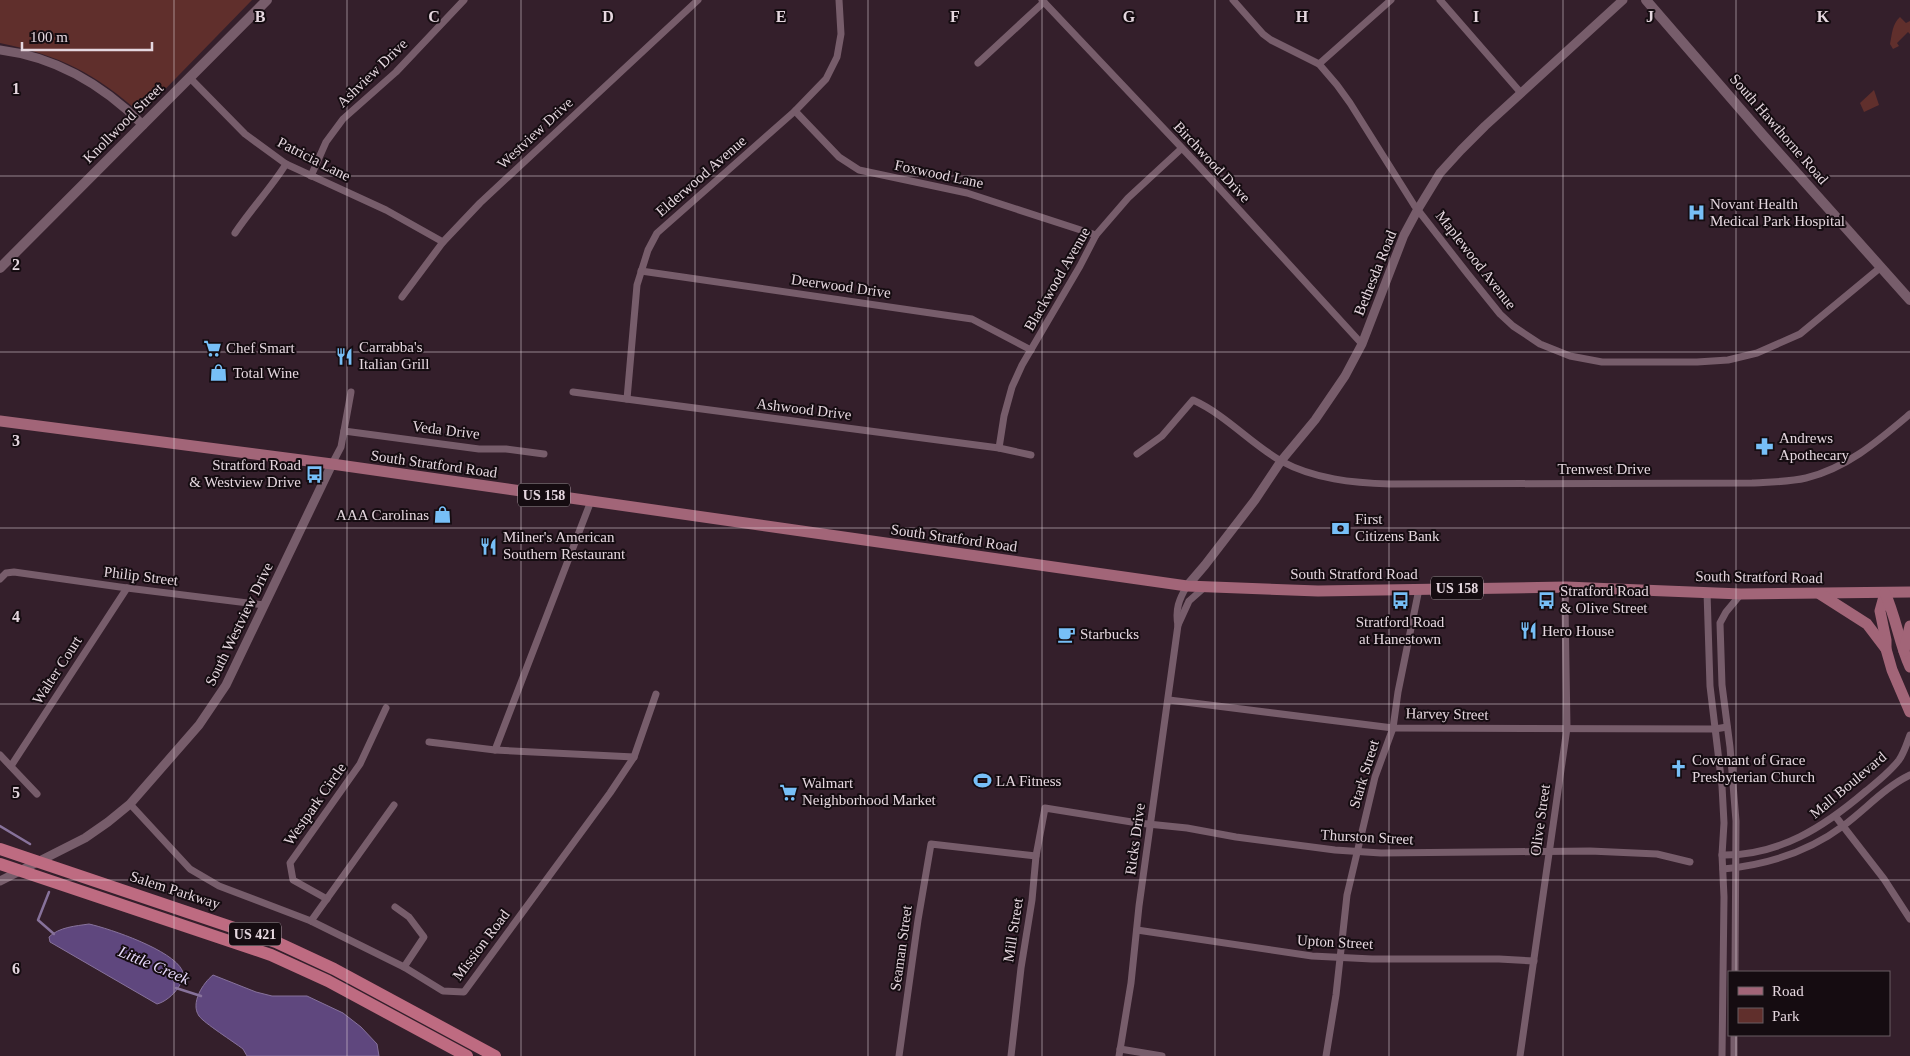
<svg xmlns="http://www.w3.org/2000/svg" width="1910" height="1056" viewBox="0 0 1910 1056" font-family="Georgia,serif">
<rect width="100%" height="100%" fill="#341f2b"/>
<g fill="#602f2c">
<path d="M0,0H252L141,114C95,73 61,56 0,43Z"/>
<path d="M1900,17L1906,23L1910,21V34L1908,32L1897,43L1899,46L1893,49L1890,44C1892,35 1892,24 1900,17Z"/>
<path d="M1874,90L1879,105L1864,112L1860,103Z"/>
</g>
<g fill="#5f477e" stroke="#87729b">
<path d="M89,924C111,929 172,950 182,970C185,976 181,983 178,988C173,995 165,1002 157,1004L50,942L49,937C59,927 76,926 89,924Z"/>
<path d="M213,975L256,992L272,996H307L343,1013L361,1027L377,1044L379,1056H247L243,1049C234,1042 204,1023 199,1016C190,1003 203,983 213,975Z"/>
</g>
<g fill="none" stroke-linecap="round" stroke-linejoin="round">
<g stroke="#87729b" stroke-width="2.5">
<path d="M0,826L30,844"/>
<path d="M49,892L38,920L54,934"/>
<path d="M176,988L201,996"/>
</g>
<g stroke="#775d6b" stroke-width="7">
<path d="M1042,0L1199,166L1362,344"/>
<path d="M1233,0L1263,34L1271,40L1319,64L1337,85L1350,103L1414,205L1467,273L1500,314L1513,326L1540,344L1570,356L1602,362H1697L1728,360L1757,353L1800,334L1881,267"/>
<path d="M1440,0L1521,93"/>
<path d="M978,63L1044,2"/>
<path d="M1319,64L1391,0"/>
<path d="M189,77L245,134L286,164L386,210L443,242"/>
<path d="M795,111L839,157L859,170L967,193L1096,235"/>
<path d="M311,176L326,142L343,119L396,72L464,0"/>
<path d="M235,233C251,209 271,188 286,164"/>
<path d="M641,271L972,319L1031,350"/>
<path d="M402,297L443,242L480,203L698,0"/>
<path d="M573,392L999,448L1031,455"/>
<path d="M627,399L637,285L648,250L657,233L795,111L826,79L837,57L841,34L839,0"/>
<path d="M344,431L479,449H506L544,454"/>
<path d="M999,448L1004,416L1012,387L1022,365L1080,266L1096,235L1128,198L1181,149"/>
<path d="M1137,454L1162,436L1193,400C1226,415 1250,443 1281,461C1314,479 1353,483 1390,484L1752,483C1770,482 1789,482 1806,478C1847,468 1878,441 1910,414"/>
<path d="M332,464L341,447L351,392"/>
<path d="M0,579L6,573L14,572L127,588L264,605"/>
<path d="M1707,592L1710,686L1722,786L1724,823L1722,855L1724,897L1722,1056"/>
<path d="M1178,625L1189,601L1206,586"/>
<path d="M1169,700L1393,728L1715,729L1727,727"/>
<path d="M429,742L495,750L634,757"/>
<path d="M495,750L591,501"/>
<path d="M0,755L37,794"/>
<path d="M11,766L127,588"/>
<path d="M130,804L190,869L219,886L311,921L404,967L443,991L464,992L610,793L634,757L656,694"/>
<path d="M1836,817L1884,879L1910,919"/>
<path d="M1722,855C1779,856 1824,827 1866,791C1877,782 1890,772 1899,760C1904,753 1907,743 1910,735"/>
<path d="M1723,869C1766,865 1808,852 1843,826C1866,809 1885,787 1910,775"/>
<path d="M327,899L293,880L290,863L360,764L386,708"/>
<path d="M395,907L409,917L424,937L404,967"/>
<path d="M311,921L394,805"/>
<path d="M1137,930L1312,956L1372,959H1499L1534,961"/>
<path d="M1735,972L1736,821L1730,747L1722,685L1720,623L1726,612L1741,594"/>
<path d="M1120,1049L1162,1056"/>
<path d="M899,1056L918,920L931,844L1036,856"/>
<path d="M1011,1056L1021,968L1032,900L1036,856L1045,808L1138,823L1187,828L1236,837L1335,850L1381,853L1590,851L1657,854L1690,862"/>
<path d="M1119,1056L1131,983L1139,906L1178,625C1175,610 1179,599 1187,586"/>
<path d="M1326,1056L1336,995L1347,895L1375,777L1393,728L1398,692L1419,589"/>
<path d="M1520,1056L1567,728L1565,604L1566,587"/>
<path d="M1734,1056V1035"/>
</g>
<g stroke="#775d6b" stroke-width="9">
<path d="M0,50C56,57 104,86 143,125"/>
<path d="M1187,586L1205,565L1255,500L1281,461L1315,420L1345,376L1362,344L1404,235L1418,209L1440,173L1461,150L1485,126L1623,0"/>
<path d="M0,881L85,838L108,822L130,804L199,725L226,685L332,464"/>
</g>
<g stroke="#775d6b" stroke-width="10">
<path d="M1646,0L1762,134L1910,300"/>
<path d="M0,268L267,0"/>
</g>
<g stroke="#a26578" stroke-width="11">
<path d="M0,421L332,464L1187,586L1318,591L1566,587L1741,594L1910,592"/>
<path d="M1885,593L1880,611L1886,640V649L1892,670L1910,712"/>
<path d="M1885,593C1896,617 1899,643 1910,667"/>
<path d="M1820,594L1867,624L1886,649"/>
<path d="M1904,651L1910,626"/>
</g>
<g stroke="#be6b81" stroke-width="12">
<path d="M0,849L276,942L334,969L495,1056"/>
<path d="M0,864L271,955L328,981L467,1056"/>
</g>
</g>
<path fill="none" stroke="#e5d7df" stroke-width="1" stroke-opacity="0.55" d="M174,0V1056M347,0V1056M521,0V1056M695,0V1056M868,0V1056M1042,0V1056M1215,0V1056M1389,0V1056M1563,0V1056M1736,0V972M0,176H1910M0,352H1910M0,528H1910M0,704H1910M0,880H1910M1736,1035V1056"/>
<defs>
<symbol id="hospital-bare" viewBox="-9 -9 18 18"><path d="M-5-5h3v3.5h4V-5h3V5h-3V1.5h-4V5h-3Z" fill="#77bff7" stroke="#150c11" stroke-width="2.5" paint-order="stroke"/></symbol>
<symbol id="supermarket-bare" viewBox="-9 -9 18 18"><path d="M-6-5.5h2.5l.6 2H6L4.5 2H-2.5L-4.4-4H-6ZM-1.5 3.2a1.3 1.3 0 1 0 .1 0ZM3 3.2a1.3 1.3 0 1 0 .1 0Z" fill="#77bff7" stroke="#150c11" stroke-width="2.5" paint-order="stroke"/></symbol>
<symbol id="restaurant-bare" viewBox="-9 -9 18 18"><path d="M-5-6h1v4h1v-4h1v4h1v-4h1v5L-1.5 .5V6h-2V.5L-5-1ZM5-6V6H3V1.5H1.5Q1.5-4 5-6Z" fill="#77bff7" stroke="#150c11" stroke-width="2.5" paint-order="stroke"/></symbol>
<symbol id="shop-bare" viewBox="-9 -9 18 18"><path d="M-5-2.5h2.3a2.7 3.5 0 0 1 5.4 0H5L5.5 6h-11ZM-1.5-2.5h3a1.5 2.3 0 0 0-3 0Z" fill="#77bff7" stroke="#150c11" stroke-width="2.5" paint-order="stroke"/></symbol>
<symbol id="pharmacy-bare" viewBox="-9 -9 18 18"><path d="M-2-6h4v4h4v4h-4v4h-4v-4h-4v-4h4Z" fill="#77bff7" stroke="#150c11" stroke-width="2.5" paint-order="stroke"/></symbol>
<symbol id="bus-bare" viewBox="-9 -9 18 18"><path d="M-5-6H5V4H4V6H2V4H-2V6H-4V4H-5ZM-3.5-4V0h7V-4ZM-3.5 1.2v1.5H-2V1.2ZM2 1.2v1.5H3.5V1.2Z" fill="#77bff7" stroke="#150c11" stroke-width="2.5" paint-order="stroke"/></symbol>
<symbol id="bank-bare" viewBox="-9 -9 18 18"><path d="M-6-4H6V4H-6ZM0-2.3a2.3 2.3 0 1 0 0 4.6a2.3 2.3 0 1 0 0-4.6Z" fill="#77bff7" stroke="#150c11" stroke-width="2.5" paint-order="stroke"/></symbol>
<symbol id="cafe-bare" viewBox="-9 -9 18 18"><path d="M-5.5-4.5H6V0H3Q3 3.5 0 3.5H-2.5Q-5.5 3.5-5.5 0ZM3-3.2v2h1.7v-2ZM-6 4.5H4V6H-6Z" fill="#77bff7" stroke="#150c11" stroke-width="2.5" paint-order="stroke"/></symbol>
<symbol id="church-bare" viewBox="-9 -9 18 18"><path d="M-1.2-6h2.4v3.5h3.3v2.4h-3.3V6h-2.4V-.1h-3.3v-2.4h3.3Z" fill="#77bff7" stroke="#150c11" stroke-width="2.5" paint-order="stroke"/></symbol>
<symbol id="stadium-bare" viewBox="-9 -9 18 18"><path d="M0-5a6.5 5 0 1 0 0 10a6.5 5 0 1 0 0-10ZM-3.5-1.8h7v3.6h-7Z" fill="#77bff7" stroke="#150c11" stroke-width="2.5" paint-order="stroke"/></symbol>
</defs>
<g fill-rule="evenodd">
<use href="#hospital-bare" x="1684" y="200" width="25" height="25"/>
<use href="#supermarket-bare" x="200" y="336" width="25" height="25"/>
<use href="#restaurant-bare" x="332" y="344" width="25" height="25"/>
<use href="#shop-bare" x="206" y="360" width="25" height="25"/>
<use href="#pharmacy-bare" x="1752" y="434" width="25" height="25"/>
<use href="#bus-bare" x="302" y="462" width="25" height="25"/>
<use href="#shop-bare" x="430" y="502" width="25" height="25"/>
<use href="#bank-bare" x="1328" y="516" width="25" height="25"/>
<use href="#restaurant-bare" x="476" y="534" width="25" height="25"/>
<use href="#bus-bare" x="1534" y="588" width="25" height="25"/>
<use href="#bus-bare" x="1388" y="588" width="25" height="25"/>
<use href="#restaurant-bare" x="1516" y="618" width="25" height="25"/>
<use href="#cafe-bare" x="1054" y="622" width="25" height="25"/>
<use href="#church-bare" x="1666" y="756" width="25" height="25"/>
<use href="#stadium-bare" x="970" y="768" width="25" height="25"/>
<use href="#supermarket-bare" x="776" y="780" width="25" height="25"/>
</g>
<g text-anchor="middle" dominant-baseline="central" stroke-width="4" stroke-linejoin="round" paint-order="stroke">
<g fill="#150c11" stroke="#a79aa1" stroke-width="1">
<rect x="518" y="483.5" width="52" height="23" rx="4"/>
<rect x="1431" y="576.5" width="52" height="23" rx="4"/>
<rect x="229" y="922.5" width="52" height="23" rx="4"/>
</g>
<g font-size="14" font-weight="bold" fill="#e5d7df">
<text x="544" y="495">US 158</text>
<text x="1457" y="588">US 158</text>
<text x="255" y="934">US 421</text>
</g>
<g font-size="15" fill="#e5d7df" stroke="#150c11">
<text transform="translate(372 73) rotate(-44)">Ashview Drive</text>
<text transform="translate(123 123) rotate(-45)">Knollwood Street</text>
<text transform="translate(1779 129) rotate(49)">South Hawthorne Road</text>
<text transform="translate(535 133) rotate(-43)">Westview Drive</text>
<text transform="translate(314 159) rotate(27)">Patricia Lane</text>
<text transform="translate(1212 162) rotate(47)">Birchwood Drive</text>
<text transform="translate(939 174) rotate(12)">Foxwood Lane</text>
<text transform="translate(701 176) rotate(-41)">Elderwood Avenue</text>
<text transform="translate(1476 260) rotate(52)">Maplewood Avenue</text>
<text transform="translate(1375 273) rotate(-68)">Bethesda Road</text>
<text transform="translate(1057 279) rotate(-60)">Blackwood Avenue</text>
<text transform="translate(841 286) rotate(8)">Deerwood Drive</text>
<text transform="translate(804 409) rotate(7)">Ashwood Drive</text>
<text transform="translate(446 430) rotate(7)">Veda Drive</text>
<text transform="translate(434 464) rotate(8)">South Stratford Road</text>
<text x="1604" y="469">Trenwest Drive</text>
<text transform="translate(954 538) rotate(8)">South Stratford Road</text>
<text x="1354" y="574">South Stratford Road</text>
<text transform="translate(141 576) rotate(7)">Philip Street</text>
<text transform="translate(1759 577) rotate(1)">South Stratford Road</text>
<text transform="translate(239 624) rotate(-64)">South Westview Drive</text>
<text transform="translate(57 670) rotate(-57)">Walter Court</text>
<text transform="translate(1447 714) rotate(1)">Harvey Street</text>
<text transform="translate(1364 774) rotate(-73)">Stark Street</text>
<text transform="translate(1848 785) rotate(-40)">Mall Boulevard</text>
<text transform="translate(315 804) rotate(-55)">Westpark Circle</text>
<text transform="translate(1540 820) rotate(-82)">Olive Street</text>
<text transform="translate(1367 837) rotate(3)">Thurston Street</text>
<text transform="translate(1135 839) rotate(-82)">Ricks Drive</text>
<text transform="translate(175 890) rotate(18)">Salem Parkway</text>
<text transform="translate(1013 930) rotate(-81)">Mill Street</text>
<text transform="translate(1335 942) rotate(3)">Upton Street</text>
<text transform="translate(481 945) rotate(-53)">Mission Road</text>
<text transform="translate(901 948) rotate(-82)">Seaman Street</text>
</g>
<g font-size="15" fill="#e5d7df" stroke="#150c11" text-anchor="start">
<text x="1710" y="204">Novant Health<tspan x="1710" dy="17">Medical Park Hospital</tspan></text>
<text x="359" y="347">Carrabba's<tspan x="359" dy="17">Italian Grill</tspan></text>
<text x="226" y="348">Chef Smart</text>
<text x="233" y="373">Total Wine</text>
<text x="1779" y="438">Andrews<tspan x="1779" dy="17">Apothecary</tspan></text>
<text x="301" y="465" text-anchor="end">Stratford Road<tspan x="301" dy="17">&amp; Westview Drive</tspan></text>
<text x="429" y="515" text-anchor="end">AAA Carolinas</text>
<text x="1355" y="519">First<tspan x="1355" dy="17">Citizens Bank</tspan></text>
<text x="503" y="537">Milner's American<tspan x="503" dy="17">Southern Restaurant</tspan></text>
<text x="1560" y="591">Stratford Road<tspan x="1560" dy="17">&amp; Olive Street</tspan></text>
<text x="1400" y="622" text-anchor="middle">Stratford Road<tspan x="1400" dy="17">at Hanestown</tspan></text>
<text x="1542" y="631">Hero House</text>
<text x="1080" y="634">Starbucks</text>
<text x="1692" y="760">Covenant of Grace<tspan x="1692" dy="17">Presbyterian Church</tspan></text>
<text x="996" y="781">LA Fitness</text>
<text x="802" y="783">Walmart<tspan x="802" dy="17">Neighborhood Market</tspan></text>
</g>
<g font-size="16" font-style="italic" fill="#e7dafc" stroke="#150c11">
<text transform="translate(154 965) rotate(23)">Little Creek</text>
</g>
</g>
<g font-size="16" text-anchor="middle" font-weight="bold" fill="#e5d7df" stroke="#150c11" stroke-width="4" stroke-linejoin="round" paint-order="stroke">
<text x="260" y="22">B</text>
<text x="434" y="22">C</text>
<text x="608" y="22">D</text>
<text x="781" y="22">E</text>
<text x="955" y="22">F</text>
<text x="1129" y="22">G</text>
<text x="1302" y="22">H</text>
<text x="1476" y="22">I</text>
<text x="1650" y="22">J</text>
<text x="1823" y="22">K</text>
<text x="16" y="94">1</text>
<text x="16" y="270">2</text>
<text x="16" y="446">3</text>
<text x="16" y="622">4</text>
<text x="16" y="798">5</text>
<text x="16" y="974">6</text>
</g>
<rect x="1728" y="971" width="162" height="65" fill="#150c11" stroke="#685d63"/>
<rect x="1738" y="987" width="25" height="8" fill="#a26578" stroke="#685d63"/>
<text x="1772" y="996" font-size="15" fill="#e5d7df">Road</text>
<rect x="1738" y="1008" width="25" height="15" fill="#602f2c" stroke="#685d63"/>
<text x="1772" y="1021" font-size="15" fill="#e5d7df">Park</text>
<path d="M22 42v8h130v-8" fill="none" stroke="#e5d7df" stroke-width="2.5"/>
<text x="30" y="42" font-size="15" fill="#e5d7df" stroke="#150c11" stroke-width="4" paint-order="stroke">100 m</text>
</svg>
